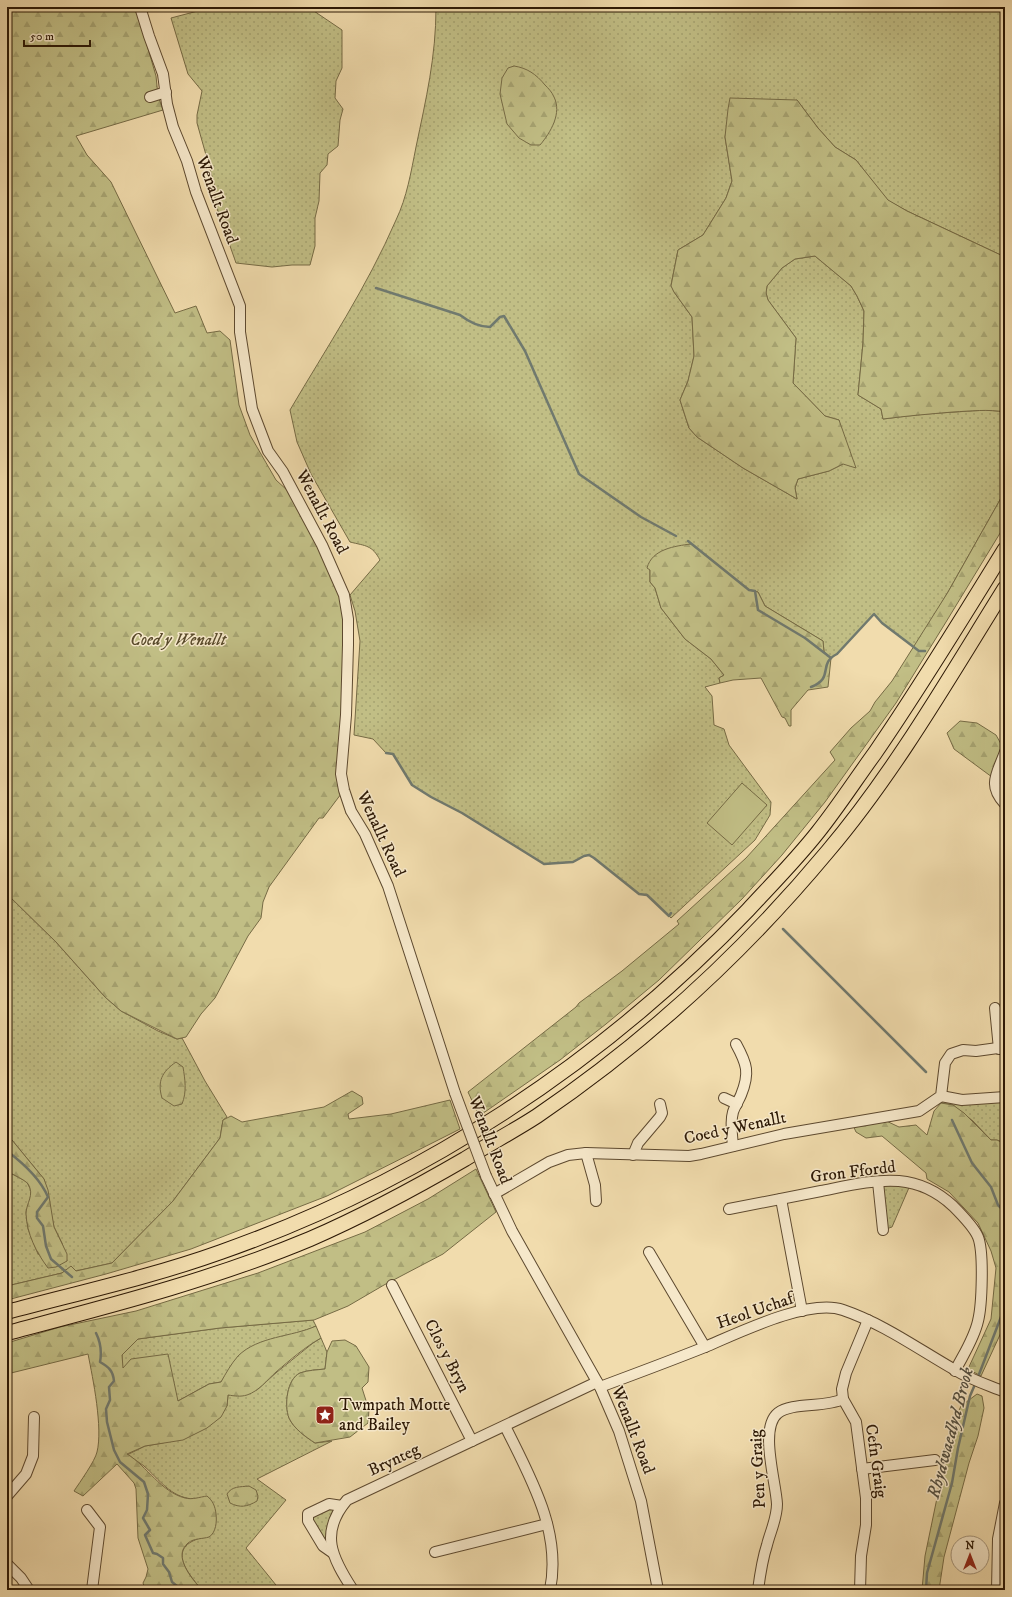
<svg xmlns="http://www.w3.org/2000/svg" width="1012" height="1597" viewBox="0 0 1012 1597" font-family="'IM FELL DW Pica',serif">
<defs>
<pattern id="grass-dots" width="8" height="8" patternUnits="userSpaceOnUse"><rect width="8" height="8" fill="#c1be85"/><path d="M2 2h.1M6 6h.1" fill="none" stroke="#a6a371" stroke-width="1.8" stroke-linecap="round"/></pattern>
<pattern id="forest-firs" width="22" height="20" patternUnits="userSpaceOnUse"><rect width="22" height="20" fill="#c1be85"/><path d="M5 1l3.5 6h-7zM16 11l3.5 6h-7z" fill="#a6a371"/></pattern>
</defs>
<rect width="100%" height="100%" fill="#f1dcad"/>
<filter id="stains"><feTurbulence type="fractalNoise" baseFrequency=".005" numOctaves="4"/><feColorMatrix values="0 0 0 0 .2 0 0 0 0 .09 0 0 0 0 .02 0 0 0 .5 -.17"/></filter>
<radialGradient id="worn" r=".72"><stop offset=".6" stop-color="#630" stop-opacity="0"/><stop offset="1" stop-color="#630" stop-opacity=".3"/></radialGradient>
<g fill="url(#grass-dots)" stroke="#766b45">
<path d="M213,7H308L342,30V68L336,81L335,98L343,109L340,120L338,146L328,154L327,165L320,173L319,201L315,218V246L310,265H292L272,267L236,263L215,203V187L197,123V115L202,91L188,74L171,18Z"/>
<path d="M436,7H1005V257L907,211L887,200L856,160L835,147L818,128L797,100L727,125L725,137L732,181L726,198L703,235L678,250L671,285L674,292L692,317L694,356L688,381L680,400L689,428L697,437L743,468L797,499L795,488L798,479L829,471L843,464L839,420L825,416L793,383L796,338L768,300L766,293L767,286L782,268L795,259L815,256L851,286L857,296L864,311L863,343L858,395L881,409L883,419C907,416 931,413 955,412C972,411 988,409 1005,412V491L948,592L915,648L882,623L874,614L837,654L831,658L824,652L823,641L765,606L758,592L749,590L726,571L650,570V582L655,588L661,608L685,639L711,659L724,675L719,678L720,683L705,687L712,696L714,725L724,729L729,745L771,802L770,815L755,840L671,918L647,895L639,894L594,858L589,855L584,856L573,862L544,864L462,813L431,797L412,785L393,754L386,753L373,739L354,735L360,641L355,611L350,595L380,560C372,545 366,546 350,542L311,474L297,442L290,410C327,347 367,287 396,220C407,197 411,172 416,147C426,99 436,57 436,7Z"/>
<path d="M7,894L56,942L105,997L121,1011L158,1031L177,1039L182,1038L205,1081L227,1117L223,1120L220,1138L173,1201L112,1263L76,1271L65,1270L62,1273L7,1286V1171L27,1182L31,1190V1197L26,1212L28,1229L38,1254L67,1261L62,1243L54,1227L44,1179L7,1134Z"/>
<path d="M941,1096L1005,1097V1147C1002,1140 998,1140 991,1140L973,1121L953,1105L941,1103Z"/>
<path d="M878,1182L911,1183L892,1227L883,1230Z"/>
<path d="M313,1320L316,1326L309,1329L250,1348L239,1355L221,1382L209,1384L178,1401L122,1368V1355L138,1339L220,1328Z"/>
<path d="M321,1338L327,1352L325,1369C317,1370 308,1370 300,1373C287,1379 284,1405 289,1418C294,1429 306,1437 315,1443L332,1441L257,1479L286,1500L246,1548L280,1590H202C182,1567 167,1544 209,1536L193,1499C170,1497 160,1480 144,1466C139,1462 133,1459 129,1455L117,1460L145,1446L163,1443L227,1406L228,1395L257,1390L277,1372L313,1343Z"/>
<path d="M342,1506L337,1514L333,1553L308,1514Z"/>
</g>
<g fill="url(#forest-firs)" stroke="#766b45">
<path d="M7,7H136L156,76L158,96L163,110L76,136L87,155L111,182L175,313L196,306L207,333L220,331L230,340L239,405L250,435L276,480L299,501L344,595V790L323,818H319L269,887L263,902L261,918L248,936L215,998L201,1014L186,1037L177,1039L121,1011L105,997L56,942L7,894Z"/>
<path d="M514,66C527,68 536,74 545,85C548,88 552,92 554,97C562,113 551,132 540,145H531L519,138L507,124L500,94L502,78L508,68Z"/>
<path d="M730,98L797,100L818,128L835,147L856,160L888,200L907,211L1005,257V412C988,409 971,411 953,412C929,414 906,416 883,419L881,409L858,395L863,343L864,311L857,296L851,286L815,256L795,259L782,268L767,286L766,293L768,300L796,338L793,383L825,416L839,420L856,468L843,464L829,471L798,479L795,488L797,499L743,468L697,437L689,428L680,400L688,381L694,356L692,317L674,292L671,286L678,250L703,235L726,198L732,181L725,137L728,109Z"/>
<path d="M1005,491V525L946,622L896,703L825,802L782,855L742,899L659,980L606,1024L560,1060L479,1116L468,1092L576,1007L579,1003L622,971L679,924L677,921L746,858L835,760L830,752L851,728L870,711L875,702L892,681L948,592Z"/>
<path d="M691,544L749,590L758,592L765,606L823,641L824,652L831,658L828,687L808,690L791,710V726H789L785,718L782,717L761,678L733,680L720,683L719,678L724,675L711,659L685,639L661,608L655,588L650,582V570L647,568C652,549 675,546 691,544Z"/>
<path d="M960,721L977,723L996,735L1005,751V792L996,780L954,749L947,733Z"/>
<path d="M176,1062L183,1067C185,1079 187,1092 182,1104L174,1106L162,1098C157,1081 162,1072 176,1062Z"/>
<path d="M352,1091L362,1097L363,1104L348,1114L349,1119L391,1114L450,1100L460,1129L327,1196L191,1249L106,1274L7,1300V1286L62,1273L71,1266L76,1271L112,1263L173,1201L220,1138L223,1120L231,1116L242,1122L324,1107Z"/>
<path d="M941,1103L953,1105L964,1113L991,1140H997L1003,1143L1005,1147V1324L981,1376L968,1369L991,1319L996,1268L991,1251L978,1223L949,1192L927,1179L926,1173L882,1136L866,1138L856,1132L852,1123L880,1118L899,1127L916,1125L927,1135L934,1111Z"/>
<path d="M7,1134L44,1179L48,1190L54,1227L67,1254V1261L56,1267L48,1268C36,1252 27,1234 26,1214C26,1203 35,1195 28,1184C24,1179 13,1175 7,1171Z"/>
<path d="M476,1169L496,1212L443,1254L384,1285L348,1306L314,1320L220,1328L138,1339L122,1355L123,1368L131,1359L168,1354L178,1401L209,1384L221,1382C226,1373 231,1364 238,1356C258,1336 292,1337 316,1326L321,1338C305,1347 290,1360 276,1372C267,1380 259,1391 247,1395C240,1397 235,1396 228,1395L227,1406L221,1417L207,1428L183,1440L145,1446L127,1454C147,1466 161,1492 185,1498C192,1500 200,1497 207,1496C213,1501 215,1506 216,1514C217,1521 216,1533 209,1537C203,1539 194,1538 188,1543C172,1556 192,1579 202,1590H162L156,1586L148,1588L144,1586L143,1583L146,1577L148,1569L138,1538L136,1489L134,1483L117,1464L83,1496L74,1491C80,1482 95,1461 97,1452C103,1428 93,1379 88,1354L7,1374V1343L60,1327L136,1311L258,1273L365,1232L428,1199Z"/>
<path d="M345,1340L356,1346L369,1367L368,1382L362,1388L369,1410L368,1423L350,1437L315,1443C306,1437 294,1429 289,1418C284,1405 287,1379 300,1373C308,1370 317,1370 325,1369L327,1352L332,1341Z"/>
<path d="M977,1394L982,1396L984,1408L978,1436L969,1463L944,1557L939,1590H922L925,1556L937,1498L943,1453L955,1419L961,1406Z"/>
<path d="M249,1486L256,1490L258,1496L257,1501C247,1507 240,1508 230,1503L227,1494C232,1486 240,1487 249,1486Z"/>
</g>
<path fill="#c1be85" stroke="#766b45" d="M742,783L767,805L732,845L707,823Z"/>
<g fill="none" stroke-linecap="round" stroke-linejoin="round">
<g stroke="#70796e" stroke-width="2.5">
<path d="M376,288L460,315C469,322 479,327 490,327L500,317L504,316L525,351L579,474L641,517L676,536"/>
<path d="M688,541L749,590L755,591L758,610L805,638L831,658"/>
<path d="M811,687C835,678 817,664 837,654L874,614L882,623L915,648L919,651H925"/>
<path d="M386,753L393,754L412,785L431,797L462,813L544,864L573,862L584,856L589,855L594,858L639,894L647,895L669,916L671,913"/>
<path d="M783,929L926,1072"/>
<path d="M952,1120L972,1163L991,1187L998,1205L1005,1212"/>
<path d="M7,1151C23,1163 40,1178 48,1197L37,1212V1218L43,1226L46,1246L51,1259L72,1277"/>
<path d="M96,1333C101,1343 102,1351 100,1362C109,1367 113,1371 114,1381L109,1387L110,1400L106,1409L107,1422L114,1450L120,1462L144,1482L148,1494L147,1510L143,1518L150,1530L145,1535L153,1553L157,1554L163,1558V1564L169,1572L172,1582L182,1590"/>
<path d="M978,1377L1004,1309V1260H1005"/>
<path d="M926,1590L927,1573L952,1483L958,1448L970,1396L976,1382"/>
</g>
<defs>
<g id="minor">
<path d="M140,7L149,36L163,74L167,104L173,127L187,161L196,192L240,306V332L252,409L268,451L283,472L322,545L344,595L348,619V645L346,715L341,774L344,790L351,811L365,834L388,886L455,1093"/>
<path d="M150,97L166,92"/>
<path d="M1005,752C997,774 987,785 1005,804"/>
<path d="M995,1008L999,1049"/>
<path d="M941,1096L962,1100L1005,1097"/>
<path d="M724,1098L737,1104"/>
<path d="M733,1146C732,1135 730,1122 733,1112C735,1106 739,1100 741,1095C750,1073 747,1064 736,1044"/>
<path d="M586,1153L595,1185L596,1201"/>
<path d="M633,1155L638,1143L660,1117L662,1113L660,1104"/>
<path d="M486,1176L512,1231L600,1387L619,1431L641,1501L658,1590"/>
<path d="M878,1182L883,1230"/>
<path d="M494,1194L549,1162L568,1155L586,1153L689,1156L701,1154L784,1134L919,1111L941,1096L945,1063L951,1054L963,1050L976,1051L1005,1047"/>
<path d="M781,1199L802,1311"/>
<path d="M729,1209C760,1203 791,1197 821,1191C846,1186 874,1179 899,1181C921,1183 938,1192 953,1206C961,1214 974,1227 978,1237C984,1252 982,1305 978,1321C974,1339 963,1355 955,1371"/>
<path d="M649,1252L705,1347"/>
<path d="M392,1285L472,1441"/>
<path d="M600,1387C635,1374 670,1361 705,1347C738,1333 809,1298 843,1310C884,1324 918,1349 955,1370C971,1380 988,1385 1005,1392"/>
<path d="M505,1426C530,1477 562,1531 550,1590"/>
<path d="M862,1469L935,1460"/>
<path d="M7,1496L26,1474L33,1456L34,1417"/>
<path d="M87,1510L100,1527L92,1590"/>
<path d="M435,1552L547,1524"/>
<path d="M333,1553L323,1546L308,1521V1514L329,1504L342,1506"/>
<path d="M7,1564L21,1578L29,1590"/>
<path d="M353,1590C332,1558 319,1533 347,1500L597,1382"/>
<path d="M758,1590C760,1575 762,1560 767,1545C770,1532 777,1519 777,1504C776,1482 759,1428 778,1413C792,1402 825,1408 843,1399"/>
<path d="M860,1590L861,1556L866,1525V1498L856,1422L843,1399L842,1389L846,1373L868,1320"/>
<path d="M997,1590L998,1539L1005,1503"/>
</g>
<g id="highway">
<path d="M7,1312C78,1293 151,1277 221,1252C420,1182 602,1063 748,910C771,885 796,860 818,832C838,807 856,779 875,753C921,686 963,617 1005,549"/>
<path d="M7,1333C109,1306 212,1280 310,1239C363,1216 415,1188 465,1159C489,1144 514,1131 537,1116C646,1042 744,952 828,851C895,772 950,676 1005,588"/>
</g>
</defs>
<use href="#minor" stroke="#5d492f" stroke-width="12"/>
<use href="#highway" stroke="#2c1805" stroke-width="16"/>
<use href="#minor" stroke="#f6e8ca" stroke-width="10"/>
<use href="#highway" stroke="#f1dcad" stroke-width="14"/>
<defs>
<path id="minor-bridge" d="M455,1093L486,1176"/>
</defs>
<use href="#minor-bridge" stroke="#5d492f" stroke-width="12" stroke-linecap="butt"/>
<use href="#minor-bridge" stroke="#f6e8ca" stroke-width="10"/>
</g>
<defs>
<symbol id="sight-square" viewBox="-11 -11 22 22"><rect x="-9" y="-9" width="18" height="18" rx="4" fill="#8f2418" stroke="#f6e8ca"/><path d="M0-6L1.8-2.2L6-1.7L2.9 1.2L3.7 5.4L0 3.3L-3.7 5.4L-2.9 1.2L-6-1.7L-1.8-2.2Z" fill="#fff"/></symbol>
</defs>
<g fill-rule="evenodd">
<use href="#sight-square" x="314" y="1404" width="22" height="22"/>
</g>
<g text-anchor="middle" dominant-baseline="central" stroke-width="3" stroke-linejoin="round" paint-order="stroke">
<g font-size="17" fill="#2c1805" stroke="#f6e8ca">
<text transform="translate(217 200) rotate(70)">Wenallt Road</text>
<text transform="translate(322 512) rotate(62)">Wenallt Road</text>
<text transform="translate(381 834) rotate(65)">Wenallt Road</text>
<text transform="translate(735 1128) rotate(-12)">Coed y Wenallt</text>
<text transform="translate(490 1140) rotate(69)">Wenallt Road</text>
<text transform="translate(853 1172) rotate(-7)">Gron Ffordd</text>
<text transform="translate(755 1311) rotate(-19)">Heol Uchaf</text>
<text transform="translate(447 1356) rotate(63)">Clos y Bryn</text>
<text transform="translate(633 1430) rotate(69)">Wenallt Road</text>
<text transform="translate(394 1460) rotate(-25)">Brynteg</text>
<text transform="translate(876 1461) rotate(82)">Cefn Graig</text>
<text transform="translate(758 1469) rotate(-93)">Pen y Graig</text>
</g>
<g font-size="17" font-style="italic" fill="#594a2b" stroke="#f6e8ca">
<text x="178" y="640">Coed y Wenallt</text>
</g>
<g font-size="17" fill="#2c1805" stroke="#f6e8ca" text-anchor="start">
<text x="339" y="1405">Twmpath Motte<tspan x="339" dy="20">and Bailey</tspan></text>
</g>
<g font-size="18" font-style="italic" fill="#545042" stroke="#f6e8ca">
<text transform="translate(951 1433) rotate(-75)">Rhydwaedlyd Brook</text>
</g>
</g>
<rect width="1012" height="1597" fill="none" stroke="#f1dcad" stroke-width="24"/>
<rect x="8" y="8" width="996" height="1581" fill="none" stroke="#2c1805" stroke-width="2"/>
<rect x="12" y="12" width="988" height="1573" fill="none" stroke="#2c1805"/>
<g transform="translate(970 1555)"><circle r="19" fill="#f6e8ca" stroke="#a5957b"/>
<path d="M0-3L7 15L0 10L-7 15Z" fill="#8f2418"/>
<text y="-6" font-size="11" font-weight="bold" text-anchor="middle" fill="#2c1805">N</text>
</g>
<path d="M24 40v6h66v-6" fill="none" stroke="#2c1805" stroke-width="2"/>
<text x="30" y="40" font-size="12" fill="#2c1805" stroke="#f6e8ca" stroke-width="3" paint-order="stroke">50 m</text>
<rect width="100%" height="100%" filter="url(#stains)"/>
<rect width="100%" height="100%" fill="url(#worn)"/>
</svg>
